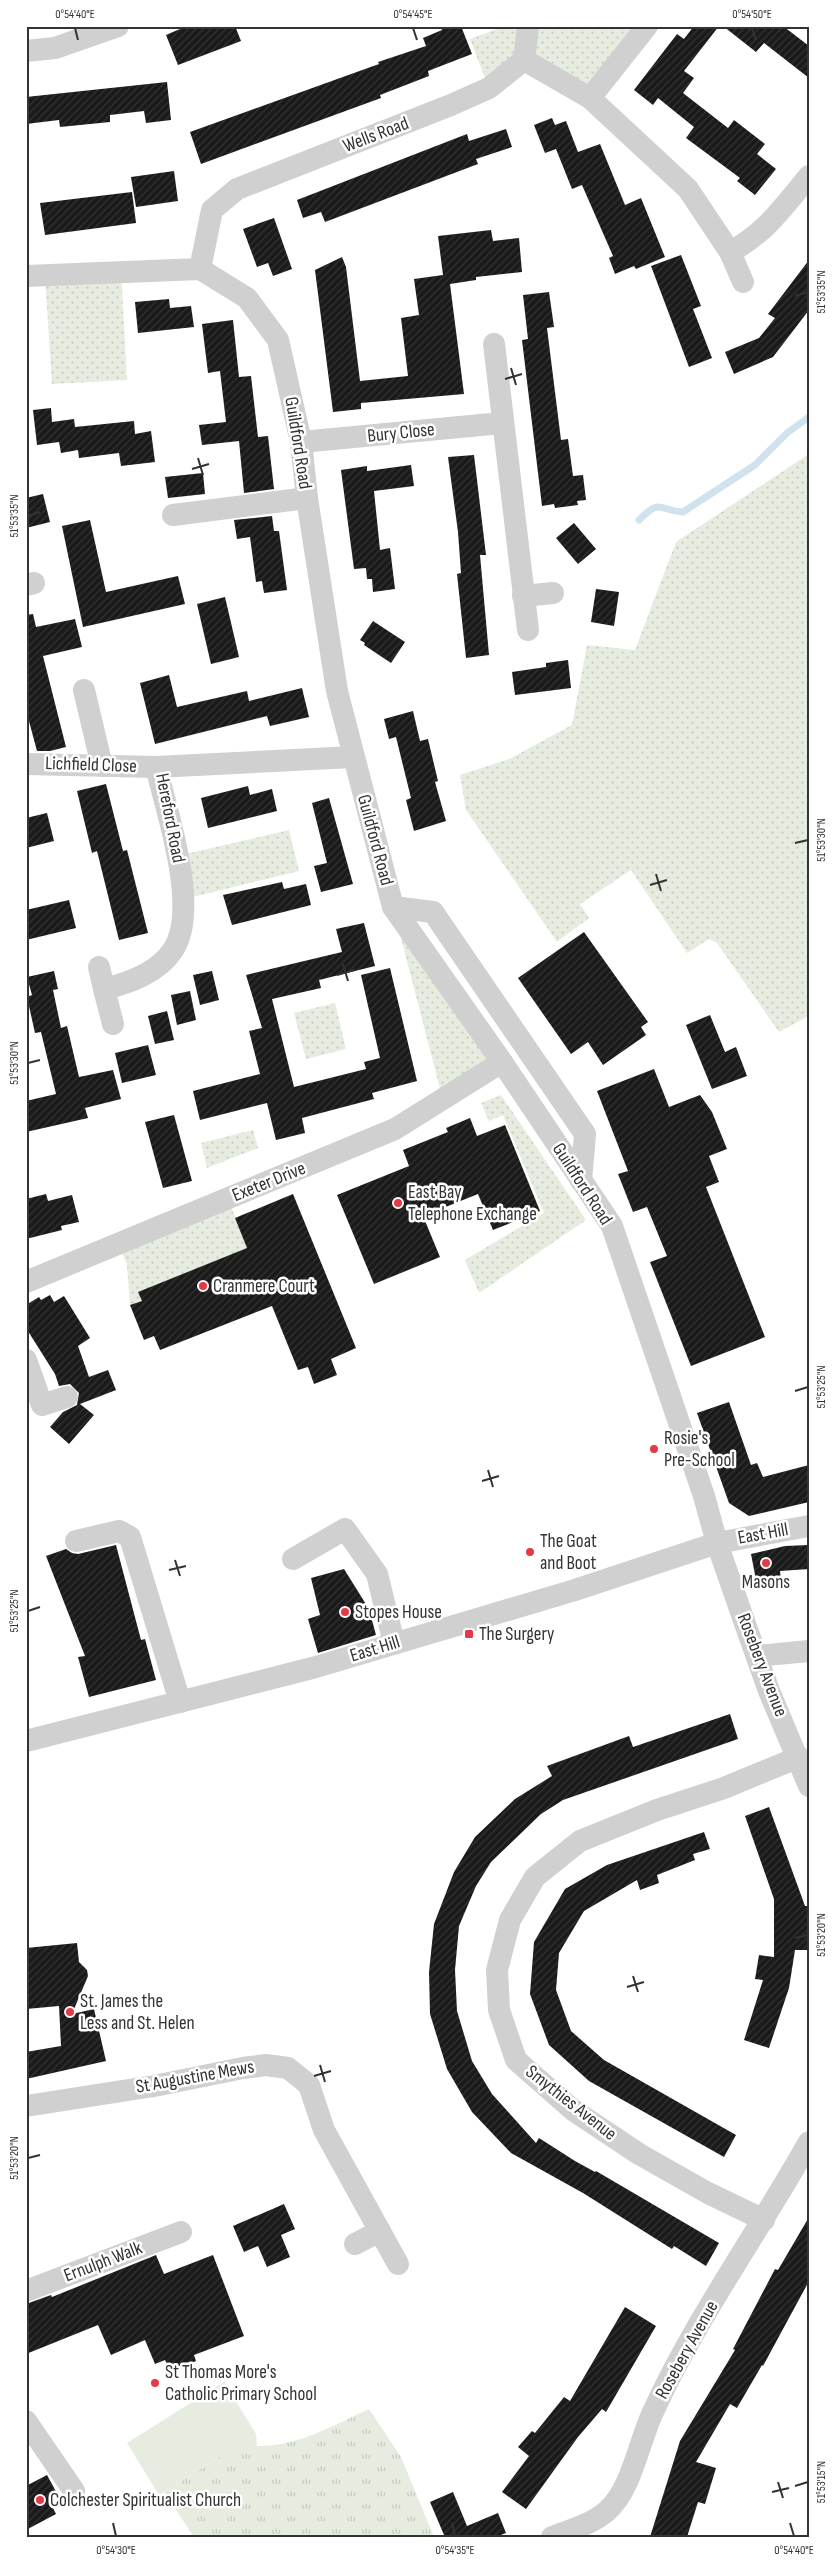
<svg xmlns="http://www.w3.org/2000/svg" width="835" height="2563" viewBox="0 0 835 2563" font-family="'Sofia Sans Condensed',sans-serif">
<defs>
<pattern id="grass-dots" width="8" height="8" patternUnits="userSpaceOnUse" patternTransform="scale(1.25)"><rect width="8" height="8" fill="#e6ecdf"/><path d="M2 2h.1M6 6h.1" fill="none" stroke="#c6cbc0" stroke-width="1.8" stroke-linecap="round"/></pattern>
<pattern id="park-tufts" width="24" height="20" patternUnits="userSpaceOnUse" patternTransform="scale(1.25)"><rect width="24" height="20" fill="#e6ecdf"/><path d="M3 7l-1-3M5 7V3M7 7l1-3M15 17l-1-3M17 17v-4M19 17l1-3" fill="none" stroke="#c6cbc0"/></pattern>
<pattern id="building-hatch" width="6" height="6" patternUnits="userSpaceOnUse" patternTransform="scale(1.25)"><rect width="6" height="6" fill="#1a1a1a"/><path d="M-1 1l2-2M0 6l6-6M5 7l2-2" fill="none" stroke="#333"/></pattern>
</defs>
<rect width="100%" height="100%" fill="#fff"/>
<g fill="url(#grass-dots)">
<path d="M505,26H647L590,98L524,61L489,88L470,39Z"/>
<path d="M121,271L127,380L52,384L45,276Z"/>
<path d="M809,454V1016L779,1032L717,943L709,939L687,953L631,870L580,904L589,918L557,942L466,810L460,775L509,759L572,725L587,645L635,650L676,542Z"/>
<path d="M289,830L299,871L185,899L177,856Z"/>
<path d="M393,907L502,1062L443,1100Z"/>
<path d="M335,1003L346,1049L306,1059L294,1013Z"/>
<path d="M501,1095L586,1220L479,1293L465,1260L544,1213L503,1115L489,1121L481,1103Z"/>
<path d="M253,1130L258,1148L207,1168L201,1143Z"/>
<path d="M228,1199L247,1248L139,1292L142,1301L130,1305L127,1265L119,1245Z"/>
</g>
<path fill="url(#park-tufts)" d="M369,2409L401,2457L434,2537H194L164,2492L256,2434L257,2446C297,2447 334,2425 369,2409Z"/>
<path fill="#e6ecdf" d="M224,2382L256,2434L159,2495L127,2443Z"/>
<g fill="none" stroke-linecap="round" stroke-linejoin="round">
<path stroke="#cfe2ee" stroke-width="7" d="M639,520C662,497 658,511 683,512L755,465L787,433L809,417"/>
</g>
<g fill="url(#building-hatch)">
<path d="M187,26H235L241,41L178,65L166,35Z"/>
<path d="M440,26H461L472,54L428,71L429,76L380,95L381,98L201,164L190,132L379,64L378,62L426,46L423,38L442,30Z"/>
<path d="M694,26H719L684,71L694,78L683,93L728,128L734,120L765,144L757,154L776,169L755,195L737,181L740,178L686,138L694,127L658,98L653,105L634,90L677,34L684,39Z"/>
<path d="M723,26H783L809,46V78L764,43L756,52Z"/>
<path d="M167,82L171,120L146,123L144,111L110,115V122L60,127L59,120L26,124V97Z"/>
<path d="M552,118L555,125L566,121L578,152L600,144L625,205L641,198L665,257L636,269L634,266L615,274L609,258L613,256L582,185L572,189L556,149L545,153L534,125Z"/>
<path d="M506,129L512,147L476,159L478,164L325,222L321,212L303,218L297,200L467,134L469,141Z"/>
<path d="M174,171L178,201L136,207L131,177Z"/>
<path d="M132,192L136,223L45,235L40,203Z"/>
<path d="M274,218L292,269L273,276L268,263L257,267L243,229Z"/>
<path d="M491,230L493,241L519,238L522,272L476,277V280L450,284L464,394L361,403V409L333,412L315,270L342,257L346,267L360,381L408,376L401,318L419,315L414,279L443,275L438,236Z"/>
<path d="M681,255L701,306L693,309L712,358L689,367L651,266Z"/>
<path d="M809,260V310L773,357L734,374L725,352L759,338L775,318L768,314Z"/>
<path d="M549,292L554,327L547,328L561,440L568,439L573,476L583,475L586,500L577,501L578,505L555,508L554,504L542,506L522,340L528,339L523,295Z"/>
<path d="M169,299L170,308L191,306L194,327L138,333L135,302Z"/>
<path d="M233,320L239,377L251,376L258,437L268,436L274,489L244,493L239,441L202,445L199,425L226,422L220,371L208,373L202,324Z"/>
<path d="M51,408L52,422L74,419L75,427L134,421L135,434L151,431L155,462L121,466L119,453L79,458L78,450L61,453L59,442L37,445L33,410Z"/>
<path d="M474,455L486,555H480L489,655L466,658L457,574L461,573L458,532L448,457Z"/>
<path d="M411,465L414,486L374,491L380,550L390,548L395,589L373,592L372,579H367L366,568L354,569L341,470L367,466V471Z"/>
<path d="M203,473L205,494L168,498L165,477Z"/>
<path d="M43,494L50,522L26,528V498Z"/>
<path d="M272,516L274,531H279L287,590L264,593L262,581L256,582L250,537L237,539L234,520Z"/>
<path d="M90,520L106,592L178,576L185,604L83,627L62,526Z"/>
<path d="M574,523L596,549L578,564L556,538Z"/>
<path d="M596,589L619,592L614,626L591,622Z"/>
<path d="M225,597L239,657L211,664L197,604Z"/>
<path d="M33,614L36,627L75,619L82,647L43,656L66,747L50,751H37L26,710V615Z"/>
<path d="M373,621L405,642L391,663L364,645L365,643L360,640Z"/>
<path d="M568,660L571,688L515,695L512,672L546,667V663Z"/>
<path d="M169,675L177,707L247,691L249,701L302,688L309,717L270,726L267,716L155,744L140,683Z"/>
<path d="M413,711L420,741L428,739L438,781L435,782L446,821L414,831L406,800L411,798L396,737L389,739L384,719Z"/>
<path d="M106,784L123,851L127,850L148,933L119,940L97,851L92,853L77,791Z"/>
<path d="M248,786L250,795L272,789L277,811L208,828L201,798Z"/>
<path d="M329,798L353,884L321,892L314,866L327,863L312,803Z"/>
<path d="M47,813L54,841L26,848V818Z"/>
<path d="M282,882L284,889L306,884L311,905L232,925L223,895Z"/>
<path d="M69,900L76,928L26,940V910Z"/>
<path d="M364,923L375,966L319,980L321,988L272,999L294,1087L366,1069L364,1062L380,1058L361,975L390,968L417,1081L372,1093L374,1099L302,1118L305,1133L276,1140L267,1103L200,1120L193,1091L260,1074L249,1031L262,1028L246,975L342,952L336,929Z"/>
<path d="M584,932L648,1022L641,1027L646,1035L603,1065L588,1042L571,1054L518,978Z"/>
<path d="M54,971L58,989L53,990L61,1028L67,1026L79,1077L113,1070L121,1099L85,1108L88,1118L26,1132V1101L56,1094L41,1032L35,1033L27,997L32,995L27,977Z"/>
<path d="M212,971L219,1000L200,1005L193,975Z"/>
<path d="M190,991L196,1020L177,1025L171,995Z"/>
<path d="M167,1011L174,1040L155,1044L148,1016Z"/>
<path d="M710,1015L725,1052L736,1047L747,1076L712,1089L686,1025Z"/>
<path d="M148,1045L156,1075L122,1083L115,1053Z"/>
<path d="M654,1069L669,1107L700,1095L712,1112L727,1149L709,1156L719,1182L706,1187L765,1337L691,1366L650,1262L667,1256L647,1207L633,1212L618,1174L628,1171L597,1091Z"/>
<path d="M174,1115L192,1181L163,1188L145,1122Z"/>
<path d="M470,1118L477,1136L505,1125L540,1211L493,1230L478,1194L423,1216L440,1257L374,1284L337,1195L409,1166L403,1150L448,1132L446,1128Z"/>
<path d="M46,1194L48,1201L72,1195L79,1222L61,1226L62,1230L26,1239V1199Z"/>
<path d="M293,1194L356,1348L331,1359L337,1375L314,1384L308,1367L298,1370L272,1306L160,1350L154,1336L144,1340L130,1305L142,1301L138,1292L247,1248L235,1218Z"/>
<path d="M50,1295L54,1302L64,1296L90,1338L78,1346L89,1377L108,1370L116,1390L80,1404L94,1415L69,1444L50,1427L63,1412L77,1405L79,1393L70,1384L59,1386L55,1374L26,1328V1305L39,1297L41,1300Z"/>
<path d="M729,1402L751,1465L757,1463L763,1477L809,1465V1502L749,1516L729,1503L697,1413Z"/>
<path d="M116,1545L141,1640L145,1639L156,1680L89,1697L78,1657L85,1656L46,1556L66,1549L72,1553L78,1554Z"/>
<path d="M809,1545V1569L780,1571L781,1579L757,1585L751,1554L785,1546Z"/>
<path d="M344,1569L369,1609L376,1635L318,1653L308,1619L320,1615L311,1578Z"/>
<path d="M730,1714L738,1739L563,1800L541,1814L491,1862L476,1886L459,1926L455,1970L457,2011L472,2061L492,2094L536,2143L539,2138L575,2161L595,2172L596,2171L719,2243L706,2266L674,2246L672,2249L583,2193L511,2153L472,2112L447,2069L430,2014L429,1972L434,1924L454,1872L475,1837L515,1799L552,1776L547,1766L629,1736L633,1747Z"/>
<path d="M769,1807L805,1906H809V1950H795L789,1988L769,2048L744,2040L763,1980L755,1979L759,1955L774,1957V1899L745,1816Z"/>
<path d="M704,1832L710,1849L693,1854L695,1860L657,1875L659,1883L640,1890L637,1880L584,1911L559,1953L556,1990L571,2031L604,2060L736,2135L724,2157L589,2081L549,2045L530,1994L534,1942L565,1889L607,1865Z"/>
<path d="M77,1943L79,1962L87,1970L88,1976L72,2014L94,2009L106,2061L26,2079V2052L61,2046L59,2006L26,2009V1948Z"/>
<path d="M284,2204L295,2229L281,2235L290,2257L267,2267L258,2246L244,2252L233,2226Z"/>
<path d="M809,2217V2281L763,2366L762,2365L737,2408L730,2404L696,2462L716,2468L705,2504L698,2502L687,2537H650L680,2441L735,2350L733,2349L775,2269L778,2270Z"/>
<path d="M156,2255L164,2274L213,2255L244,2336L194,2355L196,2361L171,2372L165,2360L155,2364L145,2340L111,2355L98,2325L26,2354V2304L51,2295L52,2297Z"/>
<path d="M625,2307L656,2326L606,2412L602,2409L578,2437L526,2509L502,2492L529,2456L518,2447L532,2431L535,2433L564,2397L570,2401Z"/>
<path d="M47,2475L59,2497L50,2502L56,2514L26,2530V2486Z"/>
<path d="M453,2492L467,2526L498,2513L506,2533L496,2537H442L444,2535L430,2502Z"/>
</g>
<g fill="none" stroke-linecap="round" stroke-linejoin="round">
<g stroke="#d0d0d0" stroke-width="22">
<path d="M26,51L55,48L118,26"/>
<path d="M524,60L528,26"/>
<path d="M590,98L647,26"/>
<path d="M730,252L743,282"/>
<path d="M200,269L212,210L237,189L451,105L489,88L524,60L590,98L688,189L730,252C766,233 784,206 809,176"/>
<path d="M26,276L200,269L247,298L278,340L301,442L307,498L337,691L393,907L502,1062L612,1226L704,1496L717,1543L743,1618L769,1691L809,1786"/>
<path d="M494,344L528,630"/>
<path d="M301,442L502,423"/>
<path d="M173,515L307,498"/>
<path d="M26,585L34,583"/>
<path d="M523,596L553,593"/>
<path d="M84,690L102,766"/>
<path d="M26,764L156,767"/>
<path d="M393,907L433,912L585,1134L581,1181"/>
<path d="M99,967L104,989"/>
<path d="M113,1024L104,989C129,983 158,973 173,950C200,910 167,812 156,767L353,757"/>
<path d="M26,1282L395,1129L502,1062"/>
<path d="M26,1360L42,1405L67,1397"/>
<path d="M76,1541L119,1531L130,1537L180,1702"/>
<path d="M293,1559L345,1529L377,1574L394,1643"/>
<path d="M757,1656L809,1651"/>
<path d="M26,1741L316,1667L575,1590L717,1543L809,1526"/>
<path d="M26,2106L154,2086L243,2068L266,2065L288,2068L309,2085L324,2130L398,2264"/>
<path d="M764,2220L708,2193L639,2154L573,2110L516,2060L499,2010L497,1970L510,1920L535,1877L580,1841L657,1810L724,1788L799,1757"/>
<path d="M355,2244L380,2231"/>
<path d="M26,2291L181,2232"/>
<path d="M26,2421L74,2491"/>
<path d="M552,2537C571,2530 592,2524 607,2511C632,2489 639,2441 653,2412C695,2320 759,2231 809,2142"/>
</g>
</g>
<path fill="none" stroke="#333" stroke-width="2" d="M75,28L78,40M413,28L417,40M752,28L756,40M795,296L808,292M511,368L516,385M505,379L522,374M198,458L203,475M192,469L209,464M28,516L40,512M795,843L808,840M656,874L661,891M650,885L667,880M343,964L348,981M337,975L354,970M28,1063L40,1060M795,1391L808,1387M488,1470L493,1487M482,1481L499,1476M175,1560L180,1576M169,1570L186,1566M28,1611L40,1607M795,1938L808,1935M633,1976L638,1992M627,1987L644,1982M320,2065L325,2082M314,2076L331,2071M28,2158L40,2155M778,2482L783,2498M795,2486L808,2482M772,2492L789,2488M113,2523L116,2536M452,2523L455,2536M790,2523L794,2536"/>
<g fill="#e63946" stroke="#fff" stroke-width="2">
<circle cx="398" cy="1203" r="5"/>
<circle cx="203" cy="1286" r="5"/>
<circle cx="654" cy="1449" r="5"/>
<circle cx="530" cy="1552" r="5"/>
<circle cx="766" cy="1563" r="5"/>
<circle cx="345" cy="1612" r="5"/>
<rect x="464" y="1629" width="10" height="10" rx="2.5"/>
<circle cx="70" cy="2012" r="5"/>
<circle cx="155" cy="2383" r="5"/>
<circle cx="40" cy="2500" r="5"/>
</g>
<g text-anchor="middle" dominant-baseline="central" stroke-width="5" stroke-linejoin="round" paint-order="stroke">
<g font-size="19" fill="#333" stroke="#fff">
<text transform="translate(376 135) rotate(-21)">Wells Road</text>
<text transform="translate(401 433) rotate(-6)">Bury Close</text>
<text transform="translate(298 443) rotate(81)">Guildford Road</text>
<text transform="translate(91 765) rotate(2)">Lichfield Close</text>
<text transform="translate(170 818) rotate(79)">Hereford Road</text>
<text transform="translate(375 840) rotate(75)">Guildford Road</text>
<text transform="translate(269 1182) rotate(-22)">Exeter Drive</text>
<text transform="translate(582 1184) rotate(57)">Guildford Road</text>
<text transform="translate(763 1534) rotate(-10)">East Hill</text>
<text transform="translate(375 1649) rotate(-17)">East Hill</text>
<text transform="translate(762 1665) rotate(69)">Rosebery Avenue</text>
<text transform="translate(195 2077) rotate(-10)">St Augustine Mews</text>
<text transform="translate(571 2103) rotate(38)">Smythies Avenue</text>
<text transform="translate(103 2262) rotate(-21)">Ernulph Walk</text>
<text transform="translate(687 2350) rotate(-61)">Rosebery Avenue</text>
</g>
<g font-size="19" fill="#333" stroke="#fff" text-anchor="start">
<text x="408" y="1192">East Bay<tspan x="408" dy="22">Telephone Exchange</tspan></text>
<text x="213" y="1286">Cranmere Court</text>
<text x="664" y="1438">Rosie's<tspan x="664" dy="22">Pre-School</tspan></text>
<text x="540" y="1541">The Goat<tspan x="540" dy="22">and Boot</tspan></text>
<text x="766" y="1582" text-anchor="middle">Masons</text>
<text x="355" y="1612">Stopes House</text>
<text x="479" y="1634">The Surgery</text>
<text x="80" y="2001">St. James the<tspan x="80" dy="22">Less and St. Helen</tspan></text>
<text x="165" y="2372">St Thomas More's<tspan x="165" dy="22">Catholic Primary School</tspan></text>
<text x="50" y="2500">Colchester Spiritualist Church</text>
</g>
</g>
<rect width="835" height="2563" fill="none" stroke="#ffffff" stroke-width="55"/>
<rect x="28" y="28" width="780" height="2508" fill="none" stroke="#333" stroke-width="2"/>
<g font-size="12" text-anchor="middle" fill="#333">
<text x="75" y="18">0°54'40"E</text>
<text x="413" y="18">0°54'45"E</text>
<text x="752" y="18">0°54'50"E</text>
<text transform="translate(821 292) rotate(-90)" y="4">51°53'35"N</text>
<text transform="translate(14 516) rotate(-90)" y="4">51°53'35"N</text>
<text transform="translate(821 840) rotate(-90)" y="4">51°53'30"N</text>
<text transform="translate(14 1063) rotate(-90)" y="4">51°53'30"N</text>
<text transform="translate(821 1387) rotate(-90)" y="4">51°53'25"N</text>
<text transform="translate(14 1611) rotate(-90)" y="4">51°53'25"N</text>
<text transform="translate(821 1935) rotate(-90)" y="4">51°53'20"N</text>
<text transform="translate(14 2158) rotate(-90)" y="4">51°53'20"N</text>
<text transform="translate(821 2482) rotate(-90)" y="4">51°53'15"N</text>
<text x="116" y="2554">0°54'30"E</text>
<text x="455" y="2554">0°54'35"E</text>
<text x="794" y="2554">0°54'40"E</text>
</g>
</svg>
